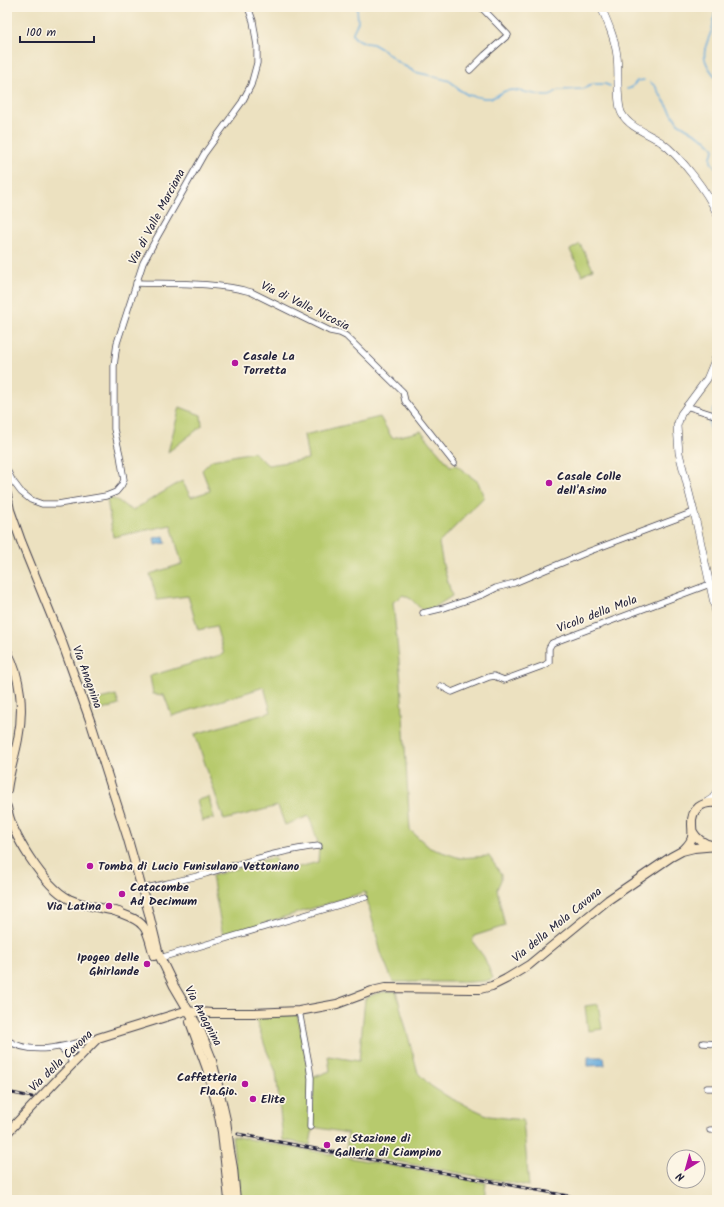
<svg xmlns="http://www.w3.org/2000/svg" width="724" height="1207" viewBox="0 0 724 1207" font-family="Kalam,sans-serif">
<rect width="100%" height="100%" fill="#fcf5e5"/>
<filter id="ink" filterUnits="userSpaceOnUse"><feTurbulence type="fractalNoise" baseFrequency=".025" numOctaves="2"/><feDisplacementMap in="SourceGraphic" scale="8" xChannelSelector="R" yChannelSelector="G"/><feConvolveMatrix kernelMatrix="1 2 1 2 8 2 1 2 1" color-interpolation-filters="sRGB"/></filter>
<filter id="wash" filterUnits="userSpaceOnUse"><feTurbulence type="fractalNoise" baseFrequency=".012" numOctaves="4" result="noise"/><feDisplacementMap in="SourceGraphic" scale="16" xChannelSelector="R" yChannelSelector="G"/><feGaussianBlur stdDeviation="0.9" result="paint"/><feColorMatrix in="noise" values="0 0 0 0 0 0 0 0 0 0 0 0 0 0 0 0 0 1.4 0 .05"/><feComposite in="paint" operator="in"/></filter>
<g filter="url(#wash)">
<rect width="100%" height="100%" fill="#ece1c0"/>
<g fill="#b7ca6d" stroke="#6c7654">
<path d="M580,244L593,269L582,275L570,250Z"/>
<path d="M180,407L201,415L202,426L168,452Z"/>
<path d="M380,417L392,438L421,431L450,466L456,465L478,482L484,497L439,543L443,565L452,596L432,609L423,611L411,599L403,595L393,602L401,681L410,830L430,848L460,858L489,856L501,874V880L497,889L505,926L474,936L472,941L484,957L493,978L486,981L468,982H393L381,953L365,892L223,936L212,876L274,857L280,872L318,862L319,846L309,816L285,825L278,806L224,820L195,734L271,712L264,687L172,716L164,695L153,694L150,676L224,654L216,626L198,630L188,596L157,600L150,574L182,564L171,525L113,537L107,499C120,497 122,507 133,510L182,481L191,497L210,491L202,470L212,460L253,452L268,465L308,459L304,435Z"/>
<path d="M116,695L119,705L95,712L92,701Z"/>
<path d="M209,797L214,818L202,821L197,800Z"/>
<path d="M396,991L418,1073L431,1086L450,1098L489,1116L523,1120L529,1186L346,1152L348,1133L313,1127L310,1145L283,1140L276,1072L266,1049L255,1016L297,1014L307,1061L309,1079L330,1071L328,1056L359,1061L365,999C377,992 383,992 396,991Z"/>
<path d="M598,1004L602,1029L588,1031L585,1006Z"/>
<path d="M232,1136L486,1183L484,1200H239Z"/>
</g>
<g fill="#68acdd" stroke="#45678c">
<path d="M164,536L166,543L155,545L154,538Z"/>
<path d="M588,1057H604L605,1065L588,1066Z"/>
</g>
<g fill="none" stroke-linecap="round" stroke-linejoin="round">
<g stroke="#68acdd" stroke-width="1.5">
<path d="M357,7L358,22L353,32V35L355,38L366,43L373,44L385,51L396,61L415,72L428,75L450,81L458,89L468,95L484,98H492L505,91L513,90L530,93L544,96H550L558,90L583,89L593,84H605L610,86"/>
<path d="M717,8C713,15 714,22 712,29C710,36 706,43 705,50C702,61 711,71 717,79"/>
<path d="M650,82L655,86L678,123L706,140L713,147L714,151L711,156V162L717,169"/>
<path d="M627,89L631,88L637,81L644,80"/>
<path d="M712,412L717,406"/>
<path d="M710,416C708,426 711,438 717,446"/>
</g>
</g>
</g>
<g filter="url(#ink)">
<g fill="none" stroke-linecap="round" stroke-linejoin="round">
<defs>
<g id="minor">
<path d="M470,70L485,55L508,35L481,7"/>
<path d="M136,283C173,284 216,282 251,292L330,331L340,333L346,336L403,392L405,401L454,463"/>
<path d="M686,406L717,416"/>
<path d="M7,470L12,480L21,492L31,500L42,504H58L106,496L116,492L121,486L124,480L120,455L114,429V366L117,343L143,263L156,239L204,154L242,102L251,85L257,63V46L253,21L248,7"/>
<path d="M423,613L444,608L482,595L496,588L514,583L590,551L694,512"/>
<path d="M441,686L452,692L489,677L494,676L504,680L545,665L549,662V648L552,643L710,584"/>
<path d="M142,889C163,884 184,880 205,874C243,863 280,850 319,846"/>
<path d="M160,958L366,897"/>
<path d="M299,1011L309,1064L311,1078L310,1127"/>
<path d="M7,1040C34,1058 69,1044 98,1038"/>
<path d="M703,1043L717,1044"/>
<path d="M63,1047L85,1051"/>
<path d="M61,1048L69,1055L72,1064"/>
<path d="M707,1088H717"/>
<path d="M710,1130H717"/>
</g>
<g id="tertiary">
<path d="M601,7C608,23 615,39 617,56C619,69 616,104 622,114C630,128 648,133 661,142C680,156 708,192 717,214"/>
<path d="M717,355L707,379L681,414L677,426L679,453L694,512L717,617"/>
<path d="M707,802L713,798L717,791"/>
</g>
<g id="secondary">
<path d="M7,495L10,510L21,541L62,642L91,723L127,836L149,914L159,955L174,986L201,1032L211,1057L216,1076L226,1120L230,1151L233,1168L236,1200"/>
<path d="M7,651C21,677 24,710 18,739C15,756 9,773 7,790"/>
<path d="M7,807C11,834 44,886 69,899C84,906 103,908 119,912"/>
<path d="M693,832C697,839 702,843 711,845"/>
<path d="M683,850C687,846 691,843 692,837C693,832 692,829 692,824C691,809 702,801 717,803"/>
<path d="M115,911C124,915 137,918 143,926C149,932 151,947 154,956"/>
<path d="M190,1022L207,1069L217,1106L222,1132L229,1200"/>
<path d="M7,1133L56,1081L98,1038L185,1011L212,1013H253L299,1011L337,1004L372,991L385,988L471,989H480L492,986L506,979L529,965L608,900L671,857L682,851L694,848L717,846"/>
</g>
</defs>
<use href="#minor" stroke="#403f4f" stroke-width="7"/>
<use href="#tertiary" stroke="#403f4f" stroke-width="8"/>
<use href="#secondary" stroke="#403f4f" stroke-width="10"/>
<use href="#minor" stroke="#fff" stroke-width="5.5"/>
<use href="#tertiary" stroke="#fff" stroke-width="7"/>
<use href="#secondary" stroke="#f9e7c3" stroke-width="8"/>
<defs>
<g id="rail">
<path d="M7,1092L32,1097"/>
<path d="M238,1134L353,1156L590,1200"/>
</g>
</defs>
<use href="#rail" stroke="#22223b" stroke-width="3"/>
<use href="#rail" stroke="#fcf5e5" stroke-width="1.5" stroke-dasharray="4.5" stroke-linecap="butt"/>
</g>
</g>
<g fill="#b5179e" stroke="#fcf5e5" stroke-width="1.5">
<circle cx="235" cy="363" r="4"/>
<circle cx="549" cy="483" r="4"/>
<circle cx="90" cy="866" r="4"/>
<circle cx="122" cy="894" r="4"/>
<circle cx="109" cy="906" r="4"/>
<circle cx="147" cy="964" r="4"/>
<circle cx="245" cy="1084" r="4"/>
<circle cx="253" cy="1099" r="4"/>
<circle cx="327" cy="1145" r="4"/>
</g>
<g text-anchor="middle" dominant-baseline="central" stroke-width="3.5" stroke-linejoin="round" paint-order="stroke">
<g font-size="12" fill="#22223b" stroke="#fcf5e5">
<text transform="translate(157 217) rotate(-62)">Via di Valle Marciana</text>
<text transform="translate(305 306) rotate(26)">Via di Valle Nicosia</text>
<text transform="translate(597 614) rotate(-21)">Vicolo della Mola</text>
<text transform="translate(87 677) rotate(70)">Via Anagnina</text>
<text transform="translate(557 925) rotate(-39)">Via della Mola Cavona</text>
<text transform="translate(203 1016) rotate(62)">Via Anagnina</text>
<text transform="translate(61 1061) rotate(-44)">Via della Cavona</text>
</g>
<g font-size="12" font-weight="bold" fill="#22223b" stroke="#fcf5e5" text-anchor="start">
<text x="243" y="356">Casale La<tspan x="243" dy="14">Torretta</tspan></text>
<text x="557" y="476">Casale Colle<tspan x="557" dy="14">dell'Asino</tspan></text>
<text x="98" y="866">Tomba di Lucio Funisulano Vettoniano</text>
<text x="130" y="887">Catacombe<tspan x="130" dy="14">Ad Decimum</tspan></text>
<text x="101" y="906" text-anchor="end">Via Latina</text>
<text x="139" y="957" text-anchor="end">Ipogeo delle<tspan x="139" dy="14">Ghirlande</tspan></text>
<text x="237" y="1077" text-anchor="end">Caffetteria<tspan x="237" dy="14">Fla.Gio.</tspan></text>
<text x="261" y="1099">Elite</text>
<text x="335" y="1138">ex Stazione di<tspan x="335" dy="14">Galleria di Ciampino</tspan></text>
</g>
</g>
<rect width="724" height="1207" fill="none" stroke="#fcf5e5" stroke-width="24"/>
<g transform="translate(686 1169) rotate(217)"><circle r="19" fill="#fcf5e5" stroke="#a5a1a1"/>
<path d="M0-3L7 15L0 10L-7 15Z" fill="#b5179e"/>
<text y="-6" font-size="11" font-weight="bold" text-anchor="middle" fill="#22223b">N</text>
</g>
<path d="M20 36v6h74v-6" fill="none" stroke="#22223b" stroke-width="2"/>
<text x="26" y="36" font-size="12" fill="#22223b" stroke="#fcf5e5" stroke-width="3" paint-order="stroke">100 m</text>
</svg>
